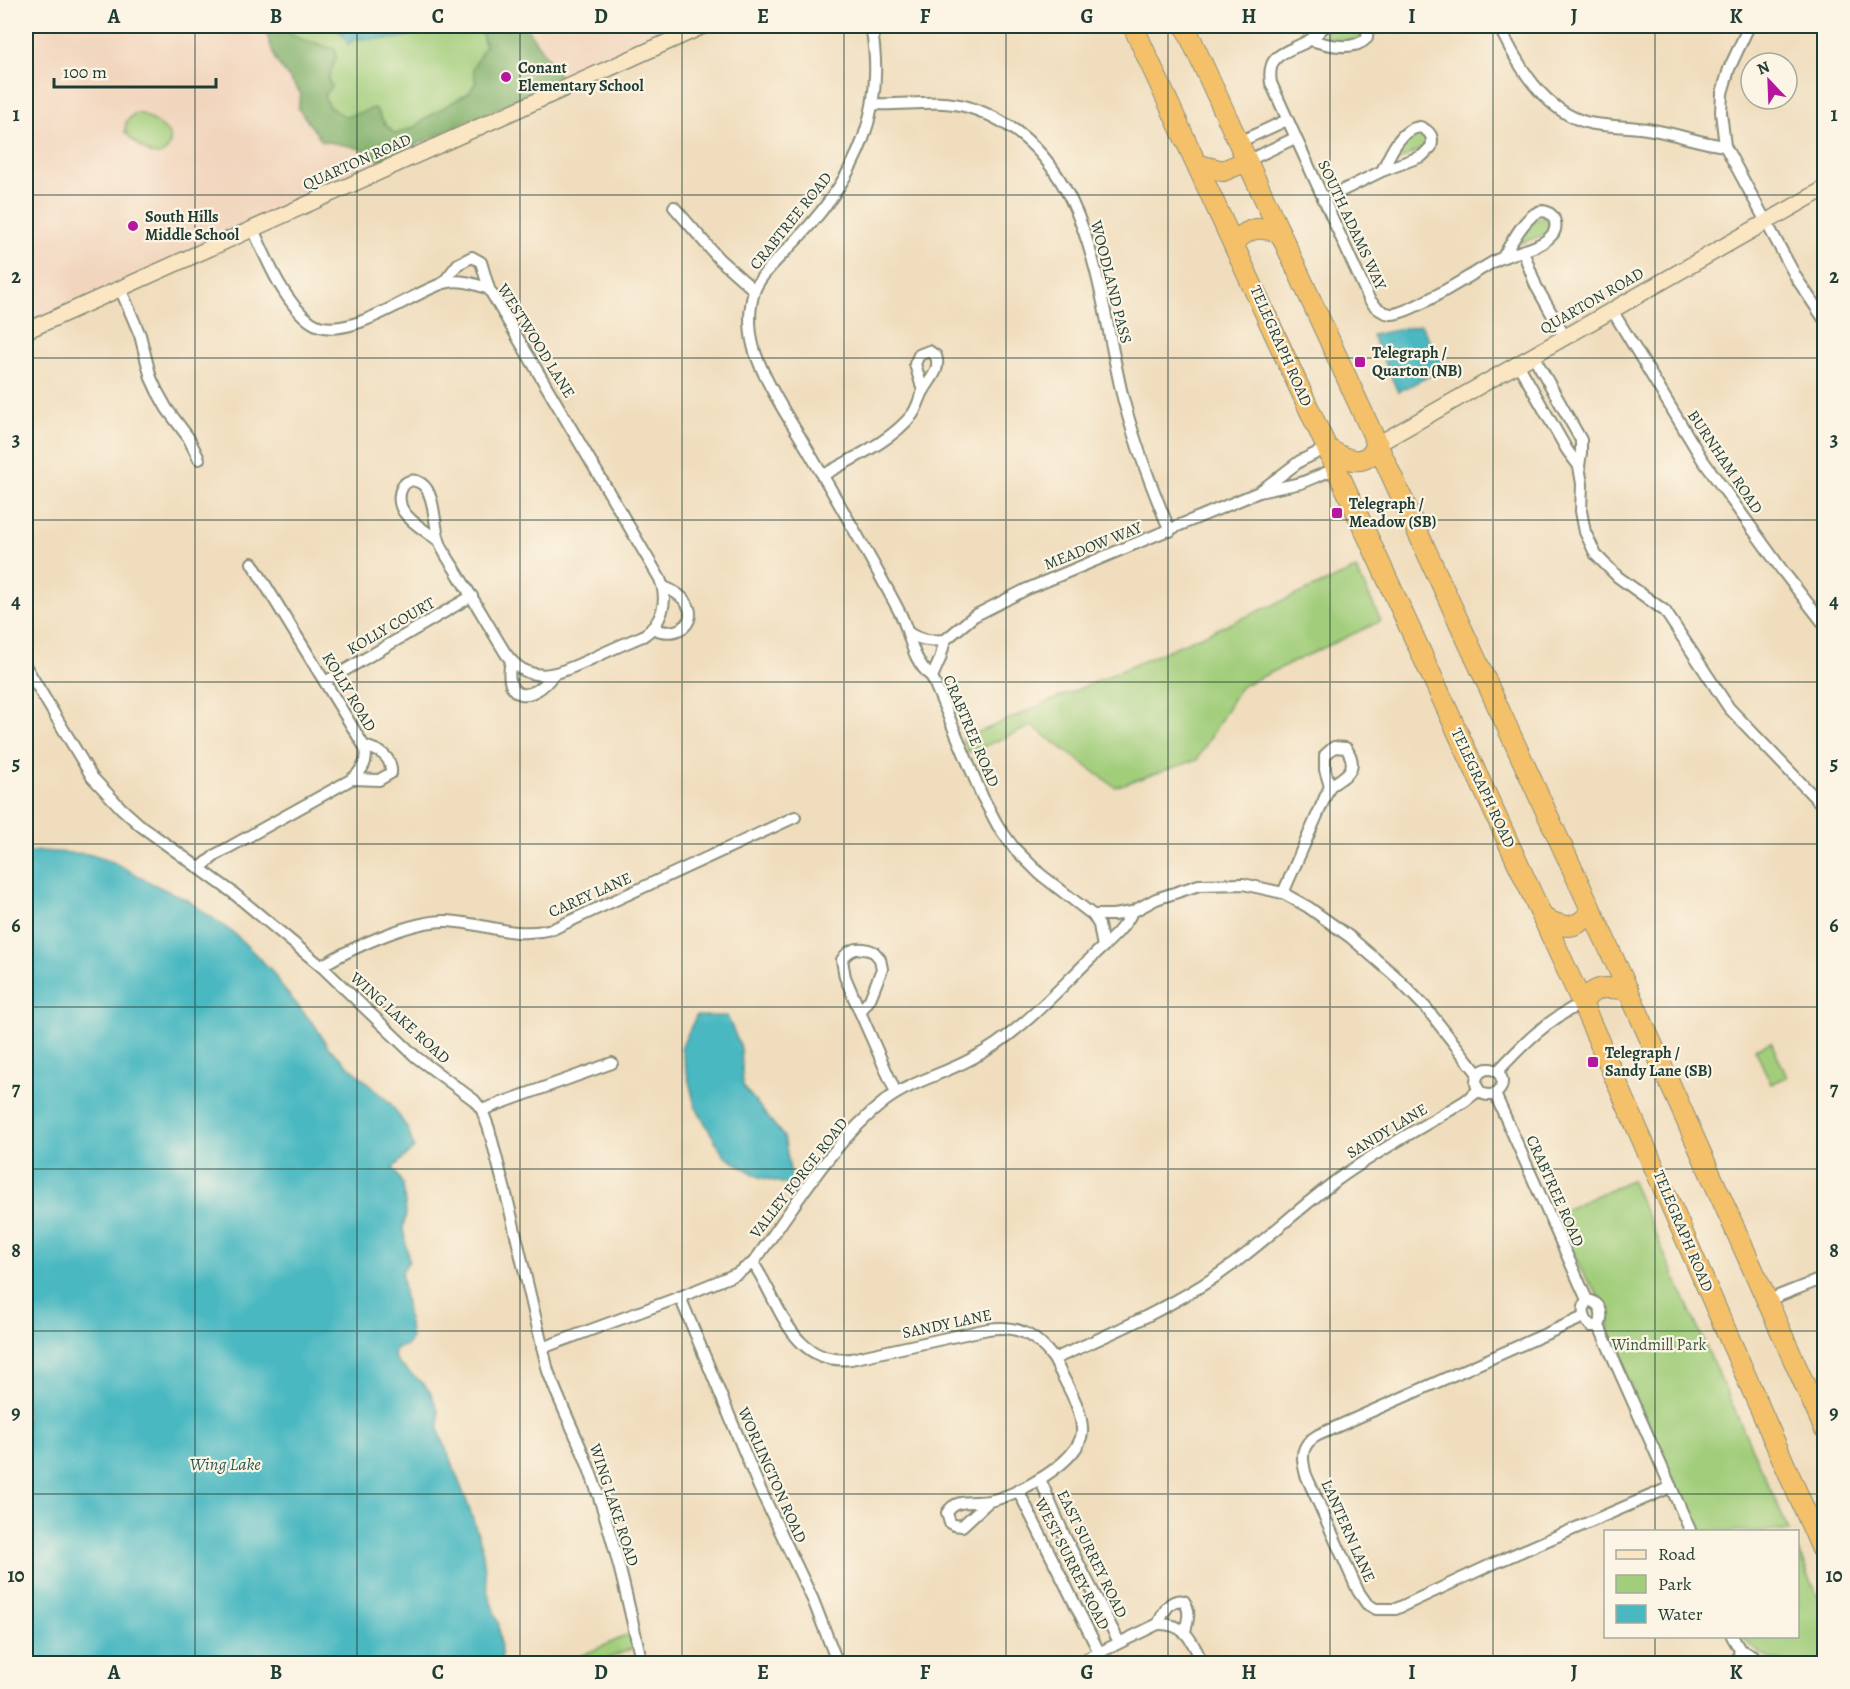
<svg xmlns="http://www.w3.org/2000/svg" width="1850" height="1689" viewBox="0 0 1850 1689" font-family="Alegreya,serif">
<rect width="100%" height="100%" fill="#fcf5e5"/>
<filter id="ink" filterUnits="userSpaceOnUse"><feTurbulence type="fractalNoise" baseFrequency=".0167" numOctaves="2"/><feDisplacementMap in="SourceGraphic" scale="12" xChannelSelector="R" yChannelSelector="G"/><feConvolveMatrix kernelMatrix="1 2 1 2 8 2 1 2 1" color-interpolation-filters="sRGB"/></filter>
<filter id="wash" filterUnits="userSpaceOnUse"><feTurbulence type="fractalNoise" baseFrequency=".008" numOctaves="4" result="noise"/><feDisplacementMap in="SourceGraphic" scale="24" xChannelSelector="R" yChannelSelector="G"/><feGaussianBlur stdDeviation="1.35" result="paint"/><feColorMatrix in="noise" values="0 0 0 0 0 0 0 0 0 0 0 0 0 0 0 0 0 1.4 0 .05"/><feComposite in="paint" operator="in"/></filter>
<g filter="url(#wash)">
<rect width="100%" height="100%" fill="#f0ddbd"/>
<path fill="#f2d5bd" d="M26,26H693L457,129L26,324Z"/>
<g fill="#a2ce7b" stroke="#608658" stroke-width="1.5">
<path d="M284,26C307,26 340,18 348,45L354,39C374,36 407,46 421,26H476L482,33L485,46L473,68L476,82L469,93L424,119L413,128L395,134L385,124L375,109L345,117L329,107L324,96L331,70L336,58L320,44L303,40L283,31Z"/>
<path d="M1334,26H1362L1363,33L1360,38L1352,40L1328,39L1325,32Z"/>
<path d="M139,113C146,115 168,129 170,137C171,141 170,143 169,147C166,151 163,155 157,155C148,155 131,139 125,132L126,122L134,114Z"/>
<path d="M1419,132L1426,137L1427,142L1424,148L1399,160L1396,159V154L1410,135Z"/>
<path d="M1541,216L1548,220L1550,230L1546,234L1521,243L1520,239L1534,220Z"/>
<path d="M1356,569L1381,621L1240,687L1197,760L1115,787L1032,726L968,753L963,739Z"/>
<path d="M1771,1042L1787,1077L1771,1084L1755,1049Z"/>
<path d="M1631,1180L1789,1531H1696L1618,1358L1610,1333L1607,1311L1603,1302L1582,1272L1555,1214Z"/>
<path d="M1798,1551L1824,1611V1663C1786,1663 1769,1667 1742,1637L1798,1636Z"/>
<path d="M630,1634L633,1648L598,1663L562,1664Z"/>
</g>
<path fill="#81b16b" stroke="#507750" stroke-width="1.5" d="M264,26H284V31L303,40L335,49L336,58L328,79L332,87L324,96L329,107L346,117L375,108L385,124L395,134L413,128L441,109L469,93L476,82L473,68L485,46L482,33L476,26H525L562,79L380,161C364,146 343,145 322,141L298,108L301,94L276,61Z"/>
<g fill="#4ab8c1" stroke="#347a7a" stroke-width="1.5">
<path d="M333,26H421C407,46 374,36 354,39L348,45L342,31Z"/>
<path d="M1421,325L1445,368L1398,392L1372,335Z"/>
<path d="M40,851L88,854L113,862L153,884L187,900L235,934L272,971L282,987L316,1027L328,1047L391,1104L408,1129L414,1148L393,1168L403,1185L406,1214L403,1228L409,1261L402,1271V1277L411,1339L407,1345L396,1348L394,1357L399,1364L423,1383L430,1392L439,1412V1431L467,1502L482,1546L488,1594L499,1625L502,1663H26V853Z"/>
<path d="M696,1016H727L741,1048L743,1086L784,1137L793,1186L759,1177L724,1156L695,1106L681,1048Z"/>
</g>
</g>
<g filter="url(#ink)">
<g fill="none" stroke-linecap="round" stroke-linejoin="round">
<defs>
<g id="street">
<path d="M871,26C887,110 857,175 800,236C788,250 759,274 754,292C748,311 749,336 756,355C768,387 788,417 806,447C838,502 871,557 900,613C912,637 910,658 932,677L982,796L998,826L1014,848L1040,874L1076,902L1093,915H1113L1132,912L1156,899L1199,885L1243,884L1283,893L1308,907L1350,937L1394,975L1427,1009L1478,1074"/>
<path d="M1326,26C1319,30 1315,38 1308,41C1286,53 1266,53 1271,83L1369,299C1374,306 1381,313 1391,314C1409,315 1474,273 1493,262C1511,251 1538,251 1552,235C1558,228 1556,216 1547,212C1530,205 1511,244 1504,255"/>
<path d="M1499,26C1517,64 1544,112 1589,123C1610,127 1632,126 1653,130C1677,134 1700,143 1725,146"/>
<path d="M1749,26L1729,69L1722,93L1721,112L1725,146L1797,279L1824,319"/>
<path d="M1311,40C1327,45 1354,52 1367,38L1368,26"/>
<path d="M873,104C904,106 938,98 968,107C1091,145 1097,289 1122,394C1134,442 1151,486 1170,531"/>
<path d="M1239,142L1287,120"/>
<path d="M1247,161L1295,138"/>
<path d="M1323,200L1382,171L1422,156L1431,147C1434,137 1430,131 1420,127C1400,129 1390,154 1382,171"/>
<path d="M674,207L719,259L754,290"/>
<path d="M253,229C266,258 284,303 311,322C344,345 411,293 444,283C459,278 475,284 489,289L660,579C669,600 662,624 643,636C625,643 608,651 591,659C559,673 531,688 506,654C490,628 475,602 459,576C453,565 442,552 439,540C434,526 435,493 422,484C404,471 393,497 404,512C412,524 428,532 439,541"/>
<path d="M1523,251L1536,286L1565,337"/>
<path d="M444,282L458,264L472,257L481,262L489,289"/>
<path d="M120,288L140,335L151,378L157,391L167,409L188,437L199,459"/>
<path d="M1612,310L1702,459L1782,570L1824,624"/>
<path d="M1533,355L1581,440V453L1579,466L1582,484L1581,511L1585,532L1596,555L1618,577L1665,611L1729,708L1824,807"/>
<path d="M1518,364L1567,450L1579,466"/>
<path d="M1327,448L1300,461L1259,492L1301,483L1337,468"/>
<path d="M822,476C852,458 889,443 912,415C918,407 919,398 924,390C930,379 941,370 936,356L929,351L919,355L915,364L923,391"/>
<path d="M652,628C688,644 710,605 664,587"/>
<path d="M909,633C921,641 931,641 945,640"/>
<path d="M511,661C502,701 532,704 553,675"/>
<path d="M26,667L92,777L121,808L141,826L232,892L321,966L416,1057L474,1100L482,1110L489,1129L509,1206L548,1371C561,1407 580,1441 592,1477C614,1538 628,1601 642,1664"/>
<path d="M932,677L940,659L945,640L974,616L1027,589L1259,492"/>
<path d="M325,682L472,596"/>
<path d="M352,779L379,780L391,773C392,755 378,750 364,746"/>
<path d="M200,868L217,854L352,779C363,770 369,759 364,746L252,563"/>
<path d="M1283,893L1330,786C1347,775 1360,769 1346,748L1334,747L1325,755V770L1330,786"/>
<path d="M1093,915L1099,925L1103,947"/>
<path d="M321,966C352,948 411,920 447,921C487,923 510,939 553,929L795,817"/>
<path d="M860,1012L845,977L842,960C849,948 861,946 874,952L880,959L882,969L870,999L860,1012L896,1093"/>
<circle cx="1489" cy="1082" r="13"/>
<path d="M1498,1071C1525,1042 1546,1021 1582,1003"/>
<path d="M1495,1094L1587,1300C1581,1310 1583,1318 1591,1326H1599"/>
<path d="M482,1110L612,1063"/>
<path d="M753,1263C794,1208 830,1144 885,1101C910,1082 944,1074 971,1059C1017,1036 1053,995 1090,959C1105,944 1122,932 1132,912"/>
<path d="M680,1297L759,1487L813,1600L838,1664"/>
<path d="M1587,1300C1601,1302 1604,1314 1599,1326L1691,1532"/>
<path d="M1768,1300L1824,1278"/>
<path d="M1584,1317L1318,1435C1300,1445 1301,1457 1306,1475L1358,1591L1367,1604L1376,1609H1396L1497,1562L1671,1487"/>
<path d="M542,1348L680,1297L736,1274L753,1263C780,1302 791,1366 851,1359L988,1329C1018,1324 1037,1336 1054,1359C1104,1337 1154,1315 1201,1286C1250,1256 1291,1214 1337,1180C1378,1150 1423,1127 1465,1101L1479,1090"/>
<path d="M1040,1479L1065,1537L1119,1642"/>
<path d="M1018,1490L1099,1652"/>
<path d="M988,1502L962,1526L954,1525L950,1523L947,1513C956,1497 975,1504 989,1501C1016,1496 1080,1462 1082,1432C1083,1408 1064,1381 1054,1359"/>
<path d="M1158,1624C1164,1612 1169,1598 1184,1601C1191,1611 1188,1620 1185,1631"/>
<path d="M1732,1636L1740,1650L1754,1656L1761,1664"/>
<path d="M1076,1664L1158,1624C1186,1623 1192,1641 1203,1664"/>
<path d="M1737,1664L1740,1650"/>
</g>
<g id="secondary">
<path d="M26,331L703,26"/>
<path d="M1378,444L1824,189"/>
</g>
<g id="highway">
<path d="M1133,26L1582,1003L1824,1554"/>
<path d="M1185,26L1628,990L1824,1428"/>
<path d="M1199,165L1223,171L1247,161"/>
<path d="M1234,242C1252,226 1257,227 1280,232"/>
<path d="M1327,448C1346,460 1365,470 1378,444"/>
<path d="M1543,918C1566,929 1573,930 1592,913"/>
<path d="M1582,1003C1596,984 1606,987 1628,990"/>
</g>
</defs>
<use href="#street" stroke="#888d78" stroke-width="14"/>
<use href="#secondary" stroke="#888d78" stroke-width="18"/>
<use href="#highway" stroke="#888d78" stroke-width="22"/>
<use href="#street" stroke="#fff" stroke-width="10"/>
<use href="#secondary" stroke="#fbe6c3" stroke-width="15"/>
<use href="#highway" stroke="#f4c16a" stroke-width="20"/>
</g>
</g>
<path fill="none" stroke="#1f3d34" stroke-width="1.5" stroke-opacity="0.55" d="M195,26V1664M357,26V1664M520,26V1664M682,26V1664M844,26V1664M1006,26V1664M1168,26V1664M1330,26V1664M1493,26V1664M1655,26V1532M26,195H1824M26,358H1824M26,520H1824M26,682H1824M26,844H1824M26,1007H1824M26,1169H1824M26,1331H1824M26,1494H1824M1655,1636V1664"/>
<g fill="#b5179e" stroke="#fcf5e5" stroke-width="2">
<circle cx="506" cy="77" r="6"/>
<circle cx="133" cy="226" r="6"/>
<rect x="1354" y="356" width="12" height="12" rx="3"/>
<rect x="1331" y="507" width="12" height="12" rx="3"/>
<rect x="1587" y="1056" width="12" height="12" rx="3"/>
</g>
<g text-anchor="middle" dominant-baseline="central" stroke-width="4.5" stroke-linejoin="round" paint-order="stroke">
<g font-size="16" font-weight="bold" fill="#1f3d34" stroke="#fcf5e5" text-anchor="start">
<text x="518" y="68">Conant<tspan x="518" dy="18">Elementary School</tspan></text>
<text x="145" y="217">South Hills<tspan x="145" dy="18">Middle School</tspan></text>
<text x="1372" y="353">Telegraph /<tspan x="1372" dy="18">Quarton (NB)</tspan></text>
<text x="1349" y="504">Telegraph /<tspan x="1349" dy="18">Meadow (SB)</tspan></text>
<text x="1605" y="1053">Telegraph /<tspan x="1605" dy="18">Sandy Lane (SB)</tspan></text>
</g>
<g font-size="16" fill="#1f3d34" stroke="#fcf5e5">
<text transform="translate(357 162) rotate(-24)">QUARTON ROAD</text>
<text transform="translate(791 221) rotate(-51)">CRABTREE ROAD</text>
<text transform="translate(1352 225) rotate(65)">SOUTH ADAMS WAY</text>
<text transform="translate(1111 282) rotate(76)">WOODLAND PASS</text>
<text transform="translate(1592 301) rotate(-30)">QUARTON ROAD</text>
<text transform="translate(536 341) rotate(58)">WESTWOOD LANE</text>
<text transform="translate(1281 346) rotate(66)">TELEGRAPH ROAD</text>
<text transform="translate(1725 462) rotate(56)">BURNHAM ROAD</text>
<text transform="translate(1093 546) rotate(-22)">MEADOW WAY</text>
<text transform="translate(391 626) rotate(-30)">KOLLY COURT</text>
<text transform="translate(349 692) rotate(59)">KOLLY ROAD</text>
<text transform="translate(971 731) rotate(67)">CRABTREE ROAD</text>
<text transform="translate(1483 788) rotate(65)">TELEGRAPH ROAD</text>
<text transform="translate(590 895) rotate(-24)">CAREY LANE</text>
<text transform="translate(400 1018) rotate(42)">WING LAKE ROAD</text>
<text transform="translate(1387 1131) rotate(-31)">SANDY LANE</text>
<text transform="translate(799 1178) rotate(-52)">VALLEY FORGE ROAD</text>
<text transform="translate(1555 1191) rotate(66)">CRABTREE ROAD</text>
<text transform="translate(1683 1231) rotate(67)">TELEGRAPH ROAD</text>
<text transform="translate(947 1324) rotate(-12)">SANDY LANE</text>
<text transform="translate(772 1475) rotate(66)">WORLINGTON ROAD</text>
<text transform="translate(614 1505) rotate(72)">WING LAKE ROAD</text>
<text transform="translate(1348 1531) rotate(66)">LANTERN LANE</text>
<text transform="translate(1092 1554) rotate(64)">EAST SURREY ROAD</text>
<text transform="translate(1072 1564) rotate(63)">WEST SURREY ROAD</text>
</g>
<g font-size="16" fill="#395a42" stroke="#fcf5e5">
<text x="1659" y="1345">Windmill Park</text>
</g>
<g font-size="18" font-style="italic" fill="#2a5c57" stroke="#fcf5e5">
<text x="225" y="1464">Wing Lake</text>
</g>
</g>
<rect width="1850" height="1689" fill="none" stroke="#fcf5e5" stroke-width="66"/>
<rect x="1604" y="1530" width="195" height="108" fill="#fcf5e5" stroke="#a4ab9e" stroke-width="1.5"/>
<rect x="1616" y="1550" width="30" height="9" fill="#fbe6c3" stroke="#a4ab9e" stroke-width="1.5"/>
<text x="1658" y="1560" font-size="18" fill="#1f3d34">Road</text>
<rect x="1616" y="1575" width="30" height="18" fill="#a2ce7b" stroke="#a4ab9e" stroke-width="1.5"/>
<text x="1658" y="1590" font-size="18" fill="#1f3d34">Park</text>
<rect x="1616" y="1605" width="30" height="18" fill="#4ab8c1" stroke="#a4ab9e" stroke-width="1.5"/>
<text x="1658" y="1620" font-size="18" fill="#1f3d34">Water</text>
<g transform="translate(1769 81) rotate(337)"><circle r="28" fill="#fcf5e5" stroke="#a4ab9e" stroke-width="1.5"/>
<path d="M0-4.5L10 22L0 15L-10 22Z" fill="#b5179e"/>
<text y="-9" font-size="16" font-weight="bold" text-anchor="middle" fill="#1f3d34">N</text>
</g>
<path d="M54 78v9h162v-9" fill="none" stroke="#1f3d34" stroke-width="3"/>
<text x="63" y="78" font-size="18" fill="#1f3d34" stroke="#fcf5e5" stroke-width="4.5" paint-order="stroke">100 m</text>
<rect x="33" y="33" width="1784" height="1623" fill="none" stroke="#1f3d34" stroke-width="2"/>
<g font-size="20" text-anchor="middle" font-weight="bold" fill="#1f3d34">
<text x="114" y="23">A</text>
<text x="276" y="23">B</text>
<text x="438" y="23">C</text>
<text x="601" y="23">D</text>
<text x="763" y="23">E</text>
<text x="925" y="23">F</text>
<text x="1087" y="23">G</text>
<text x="1249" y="23">H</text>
<text x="1412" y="23">I</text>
<text x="1574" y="23">J</text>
<text x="1736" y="23">K</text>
<text x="16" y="121">1</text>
<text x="1834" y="121">1</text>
<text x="16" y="283">2</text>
<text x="1834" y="283">2</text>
<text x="16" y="446">3</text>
<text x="1834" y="446">3</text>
<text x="16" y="608">4</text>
<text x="1834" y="608">4</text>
<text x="16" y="770">5</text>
<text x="1834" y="770">5</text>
<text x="16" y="932">6</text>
<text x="1834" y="932">6</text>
<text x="16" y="1095">7</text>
<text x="1834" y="1095">7</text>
<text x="16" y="1257">8</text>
<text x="1834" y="1257">8</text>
<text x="16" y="1419">9</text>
<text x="1834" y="1419">9</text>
<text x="16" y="1582">10</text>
<text x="1834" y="1582">10</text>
<text x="114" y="1679">A</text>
<text x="276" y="1679">B</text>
<text x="438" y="1679">C</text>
<text x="601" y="1679">D</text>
<text x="763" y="1679">E</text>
<text x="925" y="1679">F</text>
<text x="1087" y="1679">G</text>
<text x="1249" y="1679">H</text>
<text x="1412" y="1679">I</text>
<text x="1574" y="1679">J</text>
<text x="1736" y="1679">K</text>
</g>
</svg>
